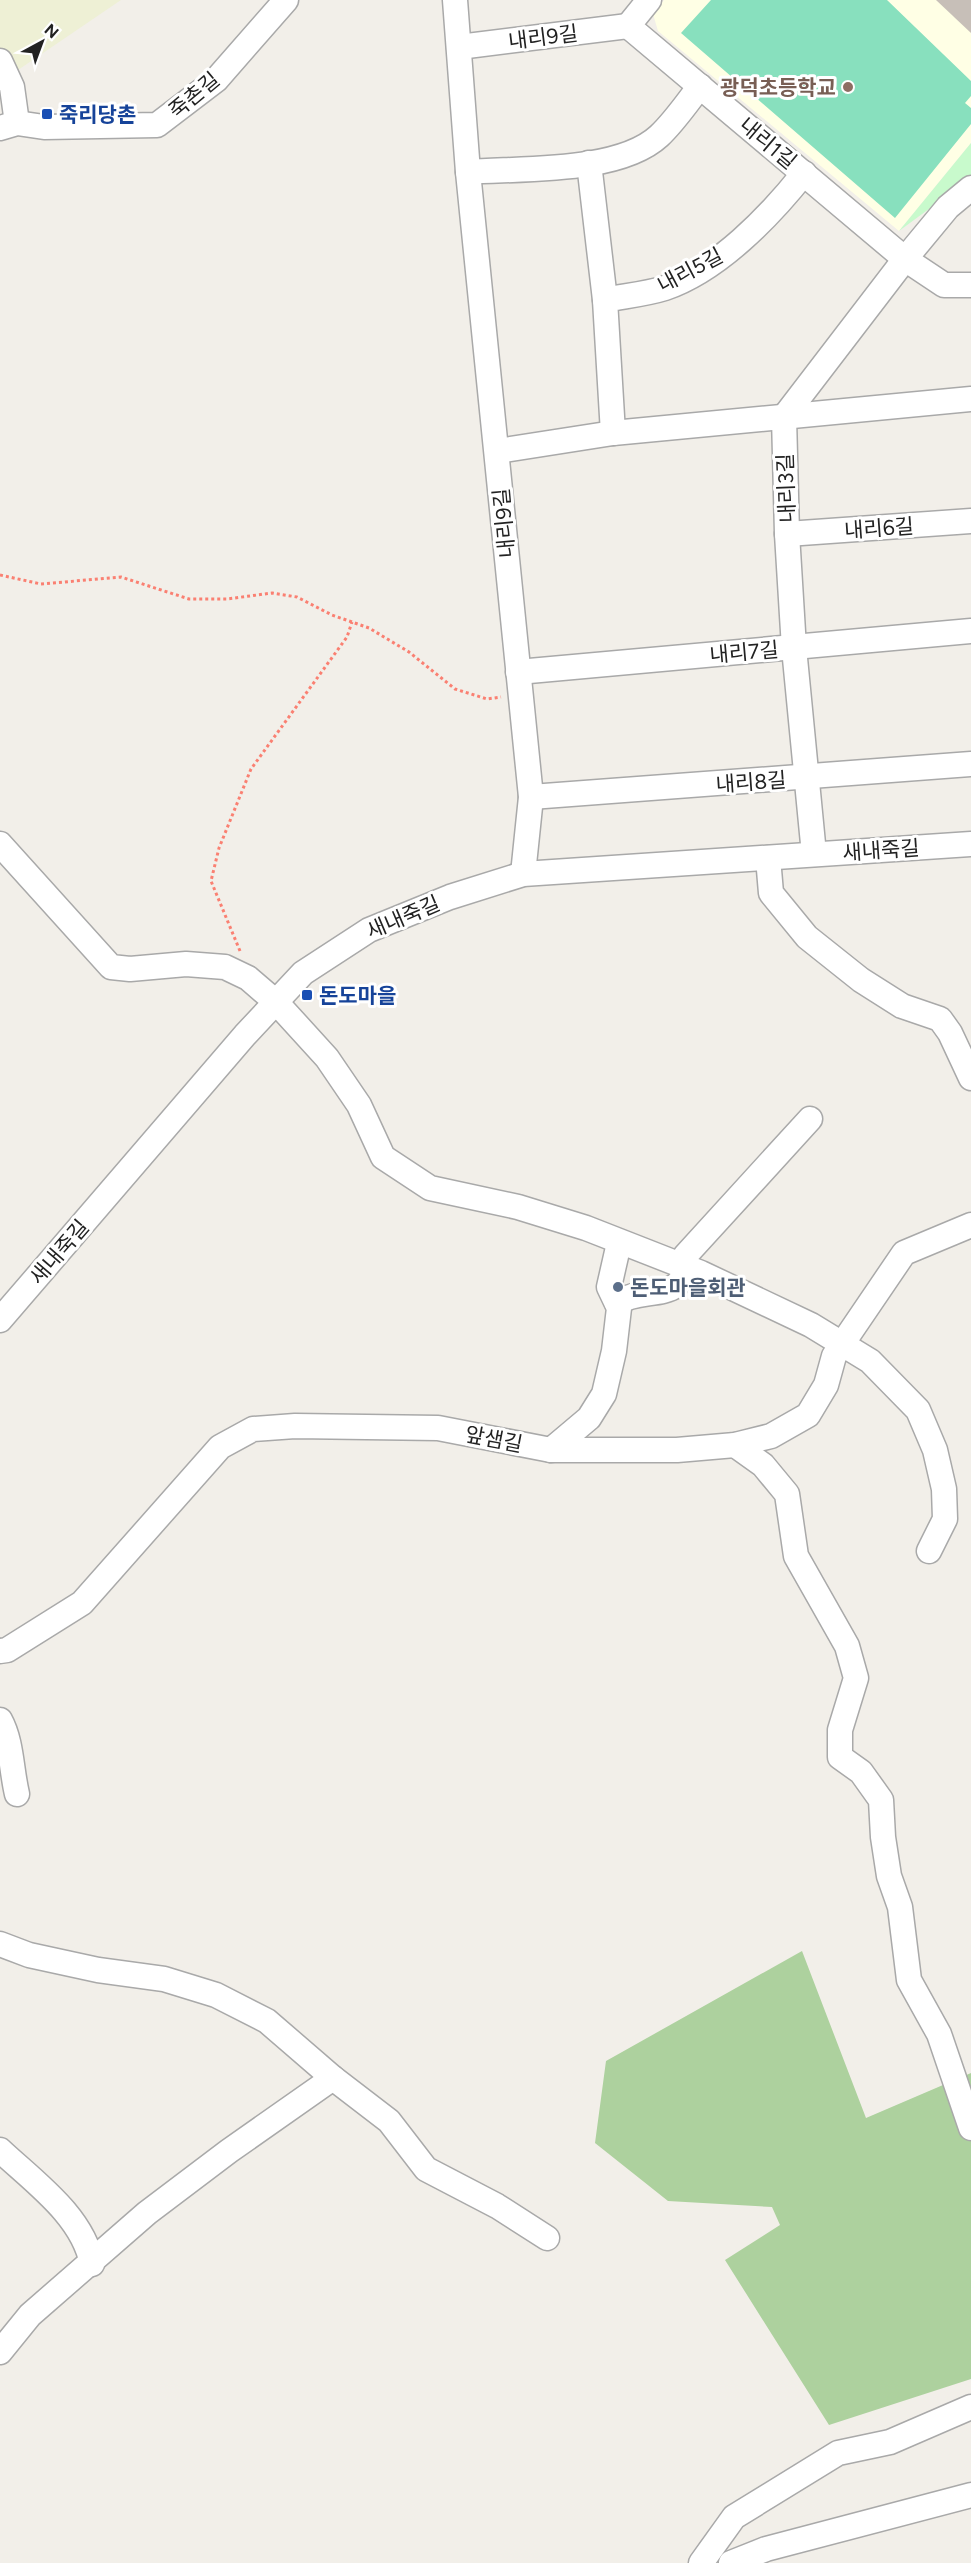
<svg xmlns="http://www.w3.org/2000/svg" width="971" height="2563" viewBox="0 0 971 2563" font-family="Figtree,'Noto Sans KR',sans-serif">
<rect width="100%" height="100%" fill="#f2efe9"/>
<path fill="#ffffe5" d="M664,0H971V143L899,231L658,31L653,14Z"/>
<path fill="#eef0d5" d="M0,0H121L18,70L0,53Z"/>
<path fill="#add19e" d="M802,1951L866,2118L971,2073V2379L829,2425L725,2260L780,2225L772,2207L668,2201L595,2143L606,2061Z"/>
<path fill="#c8facc" d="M971,143V178L899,231Z"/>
<path fill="#88e0be" d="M711,0H887L971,81V96L965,103L971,108V124L895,218L681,33Z"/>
<path fill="#c7bfb8" d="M936,0H971V33Z"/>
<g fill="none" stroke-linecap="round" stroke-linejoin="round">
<defs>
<g id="minor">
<path d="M455,0L468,172L531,797L523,874"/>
<path d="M649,0L628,26L905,259L944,285H971"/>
<path d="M459,47L628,26"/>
<path d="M0,61L12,87L17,123"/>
<path d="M0,128L17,123L44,127L157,125L216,80L286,0"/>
<path d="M589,163L605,300"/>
<path d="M468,172C522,168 619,173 659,136C674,122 687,103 700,86"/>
<path d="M613,433L605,300C625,296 646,294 665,288C718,270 770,216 804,173"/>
<path d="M498,451L613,433L971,399"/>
<path d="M787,534L971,521"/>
<path d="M518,672L971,631"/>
<path d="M531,797L971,764"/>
<path d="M0,844L111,967L130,969L186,964L225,967L248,978L276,1002L327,1058L359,1105L383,1157L430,1188L518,1207L586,1228L701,1273L811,1325L870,1361L918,1410L935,1450L944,1489L945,1519L929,1551"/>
<path d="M814,854L794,648L787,534L784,417L905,259L948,207L971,188"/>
<path d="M768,858L771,893L807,937L861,980L902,1006L940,1019L950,1033L971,1078"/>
<path d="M617,1303C641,1285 691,1305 685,1256L810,1119"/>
<path d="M0,1320L245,1035L303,973L369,930L450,897L523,874L971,844"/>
<path d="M735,1445L763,1465L787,1494L796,1556L847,1646L856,1678L840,1730V1757L861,1772L881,1800L883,1837L889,1876L900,1907L909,1980L939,2034L971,2128"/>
<path d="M551,1450L589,1418L604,1394L614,1351L619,1308L609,1287L619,1243"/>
<path d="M0,1651L7,1650L82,1603L220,1447L253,1429L295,1426L438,1428L551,1450H677L735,1445L771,1436L808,1415L826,1385L834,1356L904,1253L971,1225"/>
<path d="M0,1720C12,1742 11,1769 17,1794"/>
<path d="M0,1944L29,1955L98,1970L164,1979L216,1995L267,2021L333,2078L389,2121L426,2169L497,2206L547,2238"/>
<path d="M0,2150C34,2182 83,2216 92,2264"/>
<path d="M0,2352L30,2315L147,2213L229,2151L333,2078"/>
<path d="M701,2563L734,2517L838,2453L890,2442L971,2407"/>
<path d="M731,2563L766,2549L971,2495"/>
</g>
</defs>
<use href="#minor" stroke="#a9a9a9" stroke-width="27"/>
<g stroke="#fa8072" stroke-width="3" stroke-dasharray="3 3" stroke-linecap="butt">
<path d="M0,575L41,584L121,577L189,599H227L272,593L297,597L332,615L369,628L409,652L455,689L487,699L501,697"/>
<path d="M240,951L211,881L219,848L251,769L347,637L352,622"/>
</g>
<use href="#minor" stroke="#fff" stroke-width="24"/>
</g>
<circle fill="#8d6e63" stroke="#fff" stroke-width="2" cx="848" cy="87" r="6"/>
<g fill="#1a4fb4" stroke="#fff" stroke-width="2">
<rect x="41" y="108" width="12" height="12" rx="3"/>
<rect x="301" y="989" width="12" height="12" rx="3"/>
</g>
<circle fill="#5c6f8a" stroke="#fff" stroke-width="2" cx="618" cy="1287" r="6"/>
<g text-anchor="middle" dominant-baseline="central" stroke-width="6" stroke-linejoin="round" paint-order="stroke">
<g font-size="21" fill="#222" stroke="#fff">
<text transform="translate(543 37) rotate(-7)">내리9길</text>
<text transform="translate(194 95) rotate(-40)">죽촌길</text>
<text transform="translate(768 143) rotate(40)">내리1길</text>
<text transform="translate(690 270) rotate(-28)">내리5길</text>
<text transform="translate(786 488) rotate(-92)">내리3길</text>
<text transform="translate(504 523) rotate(-95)">내리9길</text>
<text transform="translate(879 528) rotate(-4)">내리6길</text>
<text transform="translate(744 652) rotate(-5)">내리7길</text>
<text transform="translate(751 782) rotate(-4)">내리8길</text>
<text transform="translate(881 850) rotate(-4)">새내죽길</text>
<text transform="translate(403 917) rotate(-23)">새내죽길</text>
<text transform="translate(59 1252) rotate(-49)">새내죽길</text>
<text transform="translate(494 1439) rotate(11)">앞샘길</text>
</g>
<g font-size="21" font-weight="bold" fill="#785e54" stroke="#fff" text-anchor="end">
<text x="836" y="87">광덕초등학교</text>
</g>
<g font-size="21" font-weight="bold" fill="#164399" stroke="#fff" text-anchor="start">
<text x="59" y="114">죽리당촌</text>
<text x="319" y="995">돈도마을</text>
</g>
<g font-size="21" font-weight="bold" fill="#4e5e75" stroke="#fff" text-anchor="start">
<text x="630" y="1287">돈도마을회관</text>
</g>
</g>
<g transform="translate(42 42) rotate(41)" stroke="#ffffff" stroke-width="4.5" paint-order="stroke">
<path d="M0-4.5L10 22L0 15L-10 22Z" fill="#222222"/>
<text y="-9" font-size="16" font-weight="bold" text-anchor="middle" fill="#222222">N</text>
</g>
</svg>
